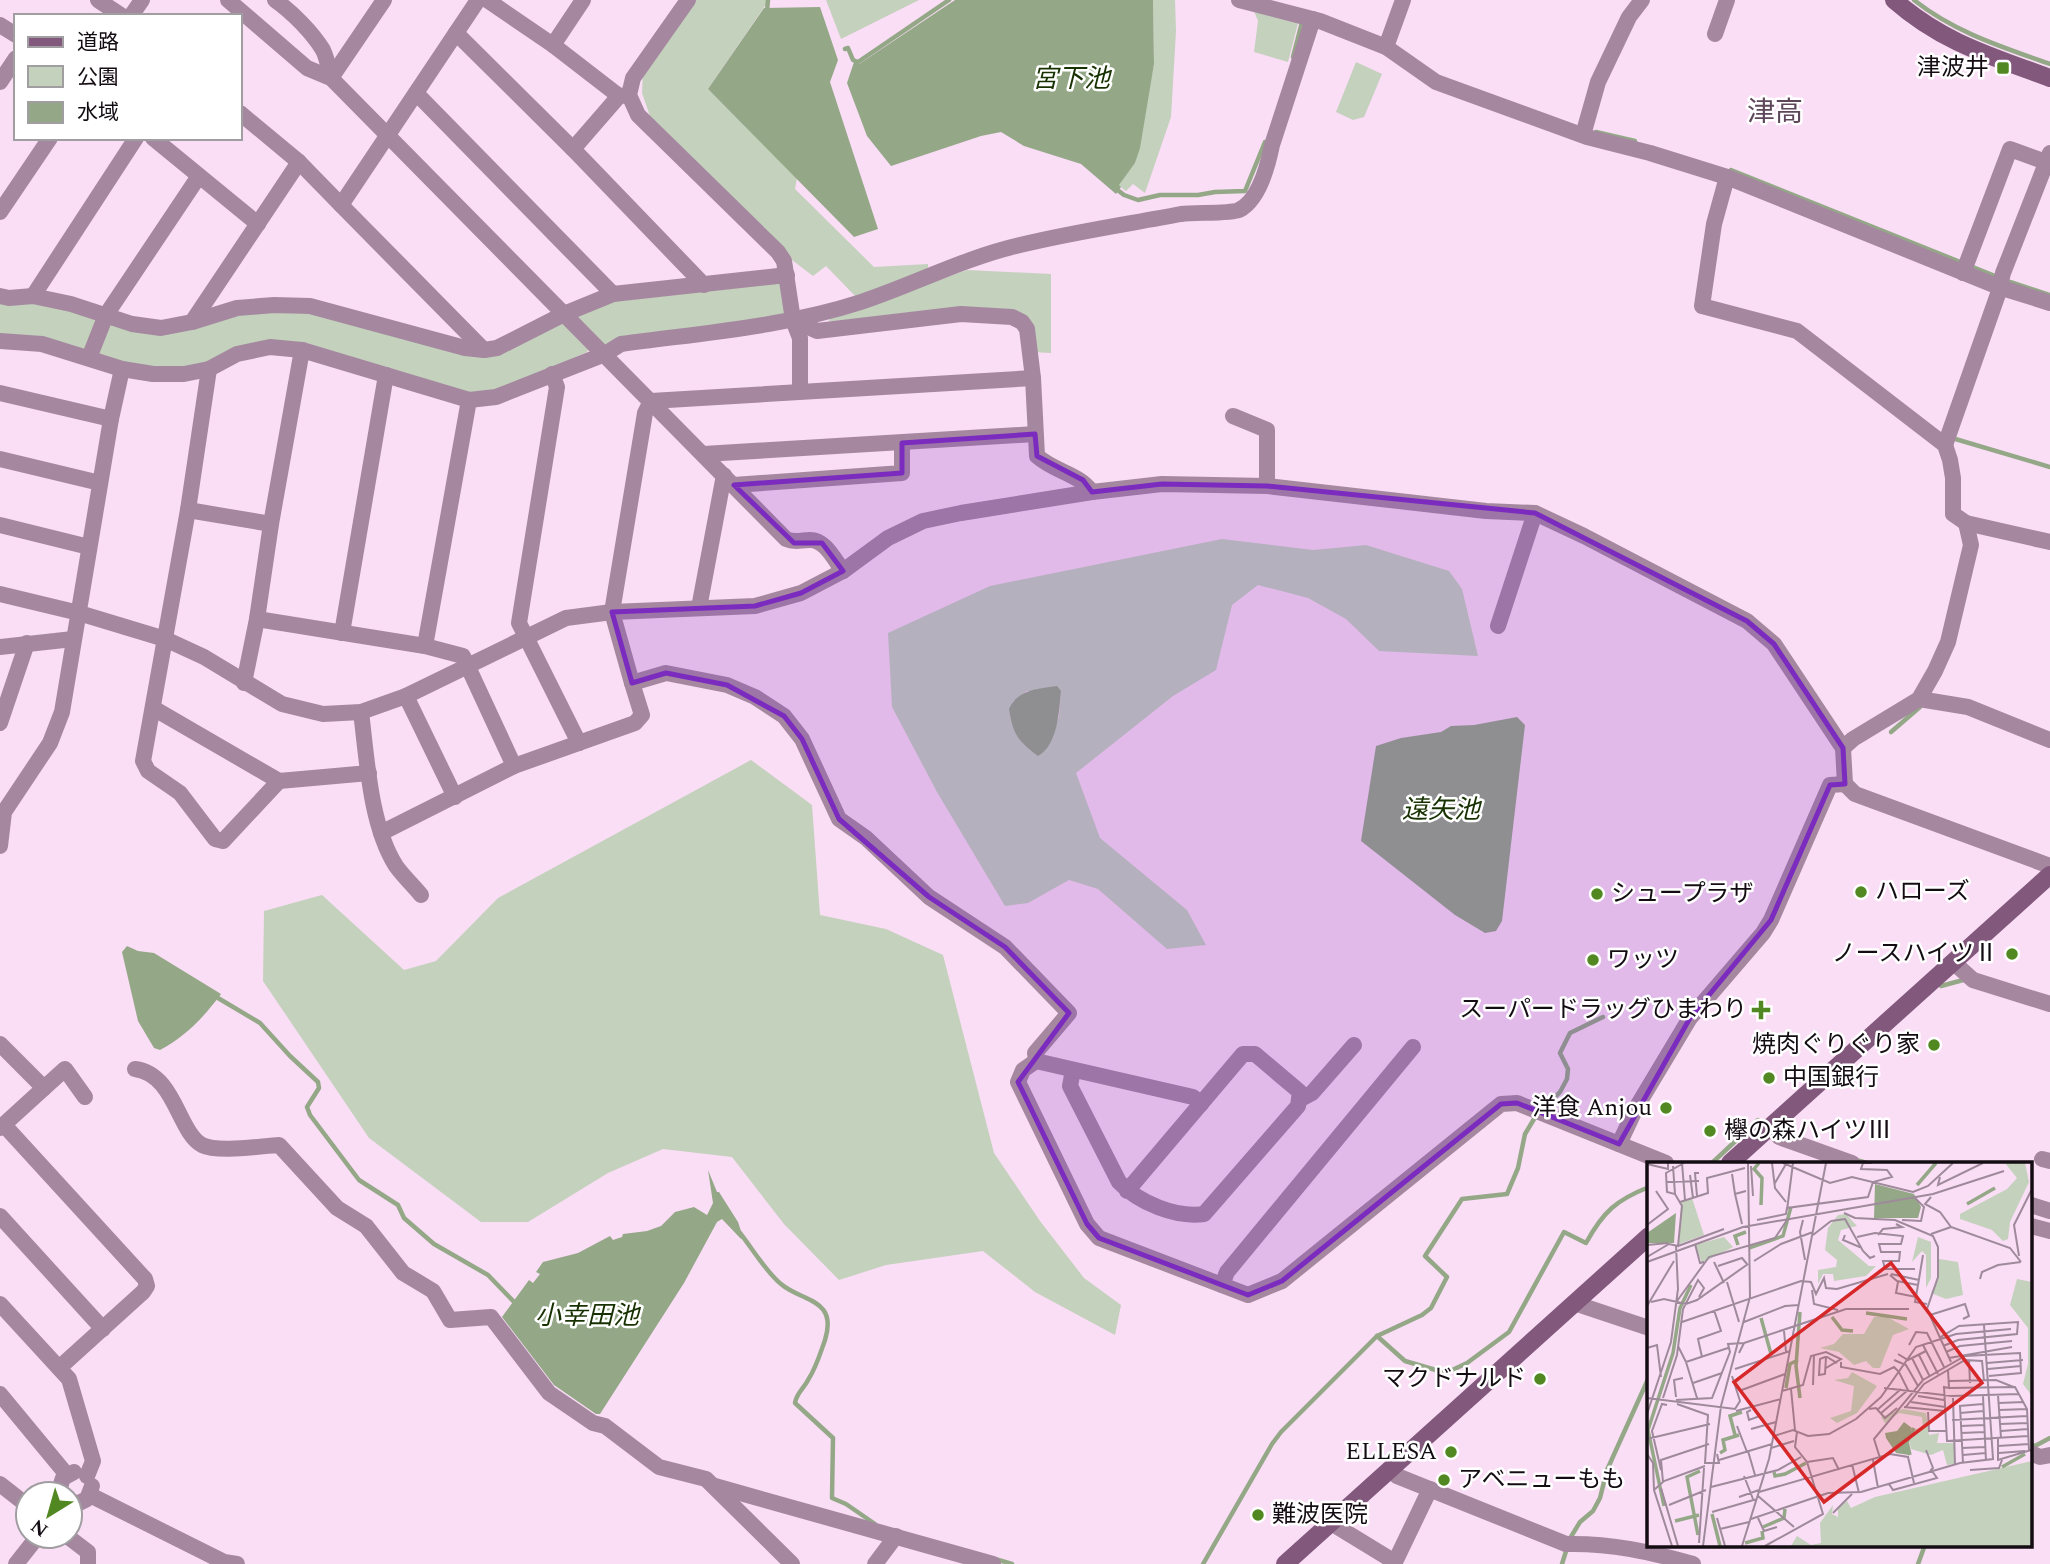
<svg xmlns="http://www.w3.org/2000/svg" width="2050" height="1564" viewBox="0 0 2050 1564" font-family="Spectral,'Noto Sans JP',serif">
<rect width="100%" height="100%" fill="#fadef5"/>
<g fill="#c4d1bd" fill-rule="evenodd">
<path d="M694,0H769L708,89L797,178L795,189L874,267L928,264V273L856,297L826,266L813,276L792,260L650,116L642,93L643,72Z"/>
<path d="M826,0H919L841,39Z"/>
<path d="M1153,0H1175L1176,31L1171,117L1145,193L1133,184L1126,191L1118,185L1135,163L1154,64Z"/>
<path d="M1254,11L1298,23L1288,62L1254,52L1258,21Z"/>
<path d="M1356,62L1382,74L1364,117L1353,120L1336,112Z"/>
<path d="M967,270L1051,274V353L1033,352L1024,318L829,321L830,318Z"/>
<path d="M777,280L782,284L787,313L782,316L610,346L601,343L577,317L615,297Z"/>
<path d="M0,299C36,302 63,306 96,320L87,347L82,350L0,337Z"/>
<path d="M310,310L464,353L564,322L590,347L587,352L496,393L470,394L301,346L206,365L153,371L101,356L98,351L107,325L114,321L131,327L237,313Z"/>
<path d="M1222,539L1313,550L1366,545L1449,571L1462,589L1478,656L1379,651L1346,619L1308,598L1258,585L1232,605L1216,670L1173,696L1076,773L1100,838L1187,910L1206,945L1167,949L1098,889L1069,880L1028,903L1005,906L937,792L892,707L888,633L990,586ZM1027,691H1061L1059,716L1052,738L1012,702Z"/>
<path d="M751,760L812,805L820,915L886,929L943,955L994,1153L1040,1221L1084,1278L1121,1305L1115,1335L1035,1292L983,1251L886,1265L839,1280L784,1224L732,1157L663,1149L608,1173L528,1222H481L369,1138L263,981L264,911L322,895L404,970L436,961L498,898Z"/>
</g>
<g fill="#94a888">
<path d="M955,0H1153L1154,64L1140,148L1135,163L1119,185L1121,187L1116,194L1081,164L1024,146L1001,132L981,136L891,166L867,136L847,83L854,62L859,64Z"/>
<path d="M820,7L838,60L830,82L878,229L854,237L708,89L764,8Z"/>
<path d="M1057,686L1061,691C1059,711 1058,745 1038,756C1017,740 1013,734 1009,709C1018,689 1038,689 1057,686Z"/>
<path d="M1517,717L1525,725L1502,921L1496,931L1485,933L1455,915L1361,841L1376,746L1401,738L1441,732L1451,726L1474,725Z"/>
<path d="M127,946L138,951L154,953L221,994C203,1018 186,1036 160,1050L154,1048L138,1021L122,952Z"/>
<path d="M708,1170L717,1192H719L738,1222L743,1237L741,1239L722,1219L717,1222L684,1283L600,1414H596L554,1385L502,1317L529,1280L533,1283L540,1274L536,1272L543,1262L578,1253L610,1236L613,1240L622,1237L623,1234L647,1231L661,1226L675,1212L694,1207L707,1215L713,1203Z"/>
</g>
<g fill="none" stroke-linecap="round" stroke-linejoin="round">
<g stroke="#94a888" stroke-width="4.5">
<path d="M1914,0C1954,32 2002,47 2050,64"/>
<path d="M767,11L768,0"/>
<path d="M845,49L848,48L853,60L858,62L949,0"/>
<path d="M1293,57L1302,22"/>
<path d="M1596,132L1635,141"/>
<path d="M1731,170L2010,282L2050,295"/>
<path d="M1115,188L1124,195L1138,200L1160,195H1198L1215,192L1245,191L1265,142"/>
<path d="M1952,438L2050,467"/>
<path d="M1891,732L1920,707"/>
<path d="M1941,986L1967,979"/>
<path d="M218,998L260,1023L290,1056L318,1082L319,1088L307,1107L310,1115L359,1180L398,1205L404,1218L434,1244L488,1275L518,1306"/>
<path d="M1856,1160L1867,1163"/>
<path d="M1712,1163L1758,1120L1761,1122"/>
<path d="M740,1233C752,1248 766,1272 781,1284C802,1302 838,1298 825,1340C820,1354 816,1368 808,1380C804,1388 796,1394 795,1403L833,1438L832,1498L846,1504L875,1524"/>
<path d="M1377,1336L1405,1361L1446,1373L1467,1363L1509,1332L1564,1232L1586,1243C1603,1212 1616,1200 1649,1187"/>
<path d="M2031,1444L2035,1446L2050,1438"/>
<path d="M1569,1540L1580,1522L1593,1511L1600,1498L1607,1470L1649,1377"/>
<path d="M995,1559L1012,1564"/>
<path d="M1203,1564L1272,1444L1281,1432L1377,1336L1422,1315L1431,1308L1447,1277L1425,1256L1462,1199L1507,1194L1518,1168L1525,1134L1534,1119L1560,1092L1567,1079L1568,1069L1560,1053L1570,1033L1603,1017"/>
<path d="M1562,1564L1567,1548"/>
<path d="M1918,1564L1925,1545"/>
</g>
<g stroke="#a588a0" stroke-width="16">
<path d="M98,0L122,16"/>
<path d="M228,0L307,68L331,78L786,539C795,543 800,540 809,540C825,539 834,559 843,571"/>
<path d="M275,0C292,12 312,32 323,50C327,58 329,69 331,78"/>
<path d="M487,0L553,45L619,96L629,95"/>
<path d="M688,0L633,78L629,95L638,115L778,252L784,261L793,320L800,338V391"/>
<path d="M1239,0L1320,21L1386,47L1436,82L1587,137L1650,153L1727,177L1999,287L2050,303"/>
<path d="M131,16L142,0"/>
<path d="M0,25L16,35"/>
<path d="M456,33L573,149L704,285"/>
<path d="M1715,34L1727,0"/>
<path d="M553,45L583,0"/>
<path d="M1386,47L1403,0"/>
<path d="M331,78L384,0"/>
<path d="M0,82L16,58"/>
<path d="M416,93L613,294"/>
<path d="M240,113L299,162"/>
<path d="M1583,135L1598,82L1629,17L1642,0"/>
<path d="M153,138L258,224"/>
<path d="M573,149L619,96"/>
<path d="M1727,177L1714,224L1702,306L1797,331L1945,445L1950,460L1953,478V514L1966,523L2050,542"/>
<path d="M341,205L484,350"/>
<path d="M0,212L50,138"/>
<path d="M1963,273L2010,149L2046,162"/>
<path d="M0,296L9,298L33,296L71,304L132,324L161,328L192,322L237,308L274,305L310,306L465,348L484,350L497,348L564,314L613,294L787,275"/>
<path d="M33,296L136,138"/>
<path d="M793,320L817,331L961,314L1012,317L1022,322L1027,329L1033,378L1037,456C1055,472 1078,473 1092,492"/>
<path d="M192,322L299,162L341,205L478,0"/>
<path d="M0,341L42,344L122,369L153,374H184L209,369L237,354L270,347L302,350L469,400L496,397L605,354L621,344C701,333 784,327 861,302C915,284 964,258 1020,245C1073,232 1128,224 1181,214C1194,212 1230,214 1239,210C1259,200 1268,165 1272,145L1313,19"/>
<path d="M89,358L106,315L199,176"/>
<path d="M209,369L188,510L143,761L148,771L180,793L215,839L223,841L279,781L369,773"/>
<path d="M552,374L557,387L519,623L579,743"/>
<path d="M1033,378L651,401L645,413L612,612L632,683L666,673L727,685L755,697L784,716L802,739L839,819L866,838L929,897L1005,947L1069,1013L1035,1053L1036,1061"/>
<path d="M0,393L111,419"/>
<path d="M1233,416L1267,430V486"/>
<path d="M1945,445L1998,294L2003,273L2050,153"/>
<path d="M704,454L1035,434"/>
<path d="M0,459L100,483"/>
<path d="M734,485L902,473V443"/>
<path d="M188,510L271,524"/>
<path d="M0,525L89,547"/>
<path d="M0,594L79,613L165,639L204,657L282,704L323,714L361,712L406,696L566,618L612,612L755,606L801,593L843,571L888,538L923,521L961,513L1092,492L1162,484L1267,486L1486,511L1535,513L1584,536L1747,621L1774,644L1843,748L1845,784L1855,794L2050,866"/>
<path d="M699,608L724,475"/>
<path d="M257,619L425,646L463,656L514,766"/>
<path d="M1498,626L1535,513"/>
<path d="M342,633L386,375"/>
<path d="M425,646L469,400"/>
<path d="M0,647L73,639"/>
<path d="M244,683L257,619L271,524L302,350"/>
<path d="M406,696L455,797"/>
<path d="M1919,699L1968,707L2050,740"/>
<path d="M153,708L279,781"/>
<path d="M361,712C367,759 370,825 396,866C403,876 413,885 421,895"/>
<path d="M0,723L27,643"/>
<path d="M1843,748L1853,739L1919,699L1935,671L1948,642L1971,545L1966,523"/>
<path d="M381,833L514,766L635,723L642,715L632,683"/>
<path d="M0,846L4,812L50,743L62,712L111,419L122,369"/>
<path d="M1953,962L1973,980L2050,1004"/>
<path d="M0,1044L44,1088L0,1128"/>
<path d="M135,1069C175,1074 178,1132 202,1145C218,1153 260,1146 279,1145L337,1208L366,1226L403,1273L433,1291L450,1320L491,1317L549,1393L593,1423L605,1426L659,1467L706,1479L792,1564"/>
<path d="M1073,1070L1070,1086L1119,1182C1139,1203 1176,1218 1204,1214L1298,1106L1300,1092L1255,1054H1243L1127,1191"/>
<path d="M44,1088L65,1069L85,1097"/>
<path d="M1299,1100L1312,1093L1354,1045"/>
<path d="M1201,1104L1193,1097L1036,1061L1023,1070L1018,1082L1087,1224L1099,1238L1248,1295L1282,1281L1501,1104L1517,1103L1666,1163"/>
<path d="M4,1125L145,1279L147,1286L143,1292L59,1368"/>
<path d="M1770,1127L1779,1137L1852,1163"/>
<path d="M1619,1144L1636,1108L1690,1018L1763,933L1771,920L1830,785L1845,784"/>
<path d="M2042,1159L2050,1161"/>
<path d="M2031,1205L2050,1211"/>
<path d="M0,1216L103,1329"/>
<path d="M2031,1226L2050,1231"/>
<path d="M1222,1285L1227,1272L1413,1047"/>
<path d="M1574,1303L1649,1328"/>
<path d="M0,1304L69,1379L93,1461L87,1476"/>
<path d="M0,1394L67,1475"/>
<path d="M2031,1453L2040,1457L2050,1455"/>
<path d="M1391,1470L1397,1476L1566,1544C1611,1543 1651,1552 1693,1564"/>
<path d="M0,1484L28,1506"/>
<path d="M715,1486L993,1564"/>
<path d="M62,1494L60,1487L63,1478L74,1472"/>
<path d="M90,1495L224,1562L237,1564"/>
<path d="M70,1502L79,1503L87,1499L92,1486"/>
<path d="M1331,1523L1395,1562"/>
<path d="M67,1536L88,1552V1564"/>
<path d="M16,1564L38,1536"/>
<path d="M875,1564L896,1536"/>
<path d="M1394,1564L1430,1489"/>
</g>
<g stroke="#82597d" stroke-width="18">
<path d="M1894,0C1943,43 1991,56 2050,78"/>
<path d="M1730,1163L2050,875"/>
<path d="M1285,1564L1649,1236"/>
</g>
</g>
<path fill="#7b2cbf" fill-opacity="0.2" stroke="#7b2cbf" stroke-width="5" stroke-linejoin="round" d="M1035,434L1037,456L1083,480L1092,492L1162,484L1267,486L1535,513L1747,621L1774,644L1843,748L1845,784L1830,785L1771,920L1690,1018L1619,1144L1517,1103L1501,1104L1282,1281L1248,1295L1099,1238L1087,1224L1018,1082L1069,1013L1005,947L929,897L839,819L802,739L784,716L727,685L666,673L632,683L612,612L755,606L801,593L843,571L822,543H794L734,485L902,473V443Z"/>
<g fill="#528822" stroke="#fff" stroke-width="2.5">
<rect x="1996" y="61" width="14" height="14" rx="3.5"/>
<circle cx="1861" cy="892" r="7"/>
<circle cx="1597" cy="894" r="7"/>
<circle cx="2012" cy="954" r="7"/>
<circle cx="1593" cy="960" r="7"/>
<path d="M1757.5 999.5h7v7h7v7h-7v7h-7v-7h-7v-7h7z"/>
<circle cx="1934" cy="1045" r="7"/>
<circle cx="1769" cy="1078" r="7"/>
<circle cx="1666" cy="1108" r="7"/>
<circle cx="1710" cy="1131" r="7"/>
<circle cx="1540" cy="1379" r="7"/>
<circle cx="1451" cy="1452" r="7"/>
<circle cx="1444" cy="1480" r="7"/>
<circle cx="1258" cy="1515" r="7"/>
</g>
<g text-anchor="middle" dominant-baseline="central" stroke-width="5" stroke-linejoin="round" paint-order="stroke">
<g font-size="24" fill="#140c13" stroke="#fff" text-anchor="end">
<text x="1989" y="68">津波井</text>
<text x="1875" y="892" text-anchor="start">ハローズ</text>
<text x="1611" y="894" text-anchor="start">シュープラザ</text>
<text x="1998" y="954">ノースハイツⅡ</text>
<text x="1607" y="960" text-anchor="start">ワッツ</text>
<text x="1747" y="1010">スーパードラッグひまわり</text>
<text x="1920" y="1045">焼肉ぐりぐり家</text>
<text x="1783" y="1078" text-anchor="start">中国銀行</text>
<text x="1652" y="1108">洋食 Anjou</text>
<text x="1724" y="1131" text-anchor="start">欅の森ハイツⅢ</text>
<text x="1526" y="1379">マクドナルド</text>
<text x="1437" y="1452">ELLESA</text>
<text x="1458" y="1480" text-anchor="start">アベニューもも</text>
<text x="1272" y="1515" text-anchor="start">難波医院</text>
</g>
<g font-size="26" font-style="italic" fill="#173100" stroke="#fff">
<text x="1071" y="79">宮下池</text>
<text x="1441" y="810">遠矢池</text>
<text x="587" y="1316">小幸田池</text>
</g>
<g font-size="28" fill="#5e475b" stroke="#fff">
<text x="1775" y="112">津高</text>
</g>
</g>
<g transform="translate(1647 1162)">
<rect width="385" height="385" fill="#fadef5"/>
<path d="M358,1H378L382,20L363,60L361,77L356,79L345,68L313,57V52L360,27L370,16ZM45,36L57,73L32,82L34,40ZM199,52L210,64L194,68L191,78L222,104H229L219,114L206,116L187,119L186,112H176L171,122V108L189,105L190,98L178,88L181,66L191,53ZM77,75L86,85L55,101L48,83ZM271,75L284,80V116L279,126V93L275,89L265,100ZM292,97L311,100L316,133L299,137L284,131L292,115ZM370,117L385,120V234L376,222L381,202V166L363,143ZM227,155H240L262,167L246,173L233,206H226L219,199L207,203L192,190L173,186L187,182L196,172H217ZM205,210L230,224L210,251L190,261L183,256L204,249L207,224L187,218L201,216ZM256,247L279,251L282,273L292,271L290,281H307V302L300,303L296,288L284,293L264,287L262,278L268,267L276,266L275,255L252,251L238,261L234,255ZM385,299V384H144L150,374L164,383L174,381L173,361L186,343L185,352L191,355V346L200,339L204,346L228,335Z" fill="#c4d1bd"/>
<path d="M228,22L267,32L274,45L271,56H227ZM29,51L27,81H0V71ZM257,260L265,266L260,280L262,293L249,291L239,276L238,271L250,269Z" fill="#94a888"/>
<path fill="none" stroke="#94a888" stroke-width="3.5" d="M112,1L107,7L115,16L114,43M270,23L289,1M320,42L348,26M91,83L88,74L99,70M102,86L136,74L144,45M219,151L260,157M185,155L195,168L206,169M114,156L124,192M139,226L143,202L151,198M153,236L149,204L153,150M88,273L83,254L95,250M73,291L78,288L76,278L92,273M263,293L260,280L267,266M355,305L378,292M127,310L128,314L138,312L159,301M17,344L1,268L26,191L33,146L44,123M65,352L73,384M28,359L52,353M116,365L137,356L138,347M51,373L40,315L53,309M98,381L116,376L115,369"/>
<path fill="none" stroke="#9e8a9b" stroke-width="2" d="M35,1L38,38M125,1L128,26L139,40M136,1L183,21L205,15L266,30L281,24L306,1M0,2L21,7V1M26,4L28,32M104,4L106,34M85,12L88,32L99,29M43,13L46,36M293,15L291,23L336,1M19,20L52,19M128,21L139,2M88,32L95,62M50,34L48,11H52M284,35L278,42L293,50L304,65L363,86L374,100M33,40L61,31L60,16L98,6M140,48L146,1M197,51L208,56L248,58L286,74L291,85V115L280,147L304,200M110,58L139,52L140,46L221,35L226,20L245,15L240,8L214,7L216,1H225M156,58L153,70L158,98M255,58L274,59L277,45L268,36M184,59L198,57L216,89L223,96L228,94M0,63L21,47L9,29M284,72L304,65M166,73L184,59M198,73L196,78L215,86M231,73L236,67L255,65L249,62M210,75L228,71L256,74L254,82H232L234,90H253L252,99H236L238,107H268M48,82L53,101L57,100M0,83L21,81M31,84L77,67M372,94L367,63L385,27M0,95L22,82L31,84L35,44L28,32L20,30L19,11L37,1M107,99L134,82L166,70M0,100L96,65L286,32L357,9M67,100L77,121M71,104L95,96L100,102M244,112L272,118M243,113L250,119L271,123L268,140L280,142M333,117L335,110L351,103L374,100M80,120L92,160M251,120L249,131L269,135M271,123L276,93M165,128L167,142L191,148M30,139L62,95L128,76L140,58M4,140L17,137L39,142L50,138L101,102M0,144L27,99M283,153L318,142L322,154L316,157M35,160L154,119L164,120L169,132L177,116L179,126L190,127L241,112M97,160L138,144L152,143M137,169L139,190M292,176L312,164L371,160L370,172L311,178L296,184M97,181L199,147H262M262,183L269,170L280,171L297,205M276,183L291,212M31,184L39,200L81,186M0,186L10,183L14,215M299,190L313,184L365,179M251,192L261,198L279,189M272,193L283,215M55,195L51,177L74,169L67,148M179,195L178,212L172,213L173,197L178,195H180L190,201M265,196L276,218M302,196L365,185M247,198L259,203L271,224M322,199L323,221M39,200L50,236M194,200V205L233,212L247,205L252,210L261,228L233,252M340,201L376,198M88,207L143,189M341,207L374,204M301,208L302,226L297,225L300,279L381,274M302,219L349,218L369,226M46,221L75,211M166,223L167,193M237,226L305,234L372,232M302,226L368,225L380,247L382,288M144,227L148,268M92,229L138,212M135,229L156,223L164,194L179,190L194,197L179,206M351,233L354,276M271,234L297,238M336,234L339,299M29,235L27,218L36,216M0,236L88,247L93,239L85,214M16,236L30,193L36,147L51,118L57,126L52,135M306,236L308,303M29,238L65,236L83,190L81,182L97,181L92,191M264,240L298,245M352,241L377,240M30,242L61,253L58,301H72L70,292M312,244L336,242M313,244L316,301M257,245L298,249M258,246L277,222L318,198L335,199L337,219M222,247L229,246L238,256L250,246M104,248L100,250L102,258L113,254M230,248L254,227M352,248L380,247M89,249L134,237M281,250L282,269H299M313,251L336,249M0,252L24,180L31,127L29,84M305,258L380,254M353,262L381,261M90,264L100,290M314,264L337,263M104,267L129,260M354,269L381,267M314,271L338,270M127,274L146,268L161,274L182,272L209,257L234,235L269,185L309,172L364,167M351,276V298L384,288M0,277L63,262M351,284L382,282M124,286L147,279M315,286L338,285M279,288L286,306L283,309M101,289L108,313M352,291L378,289M0,292L6,301L7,328L25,384M316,293L339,291M233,296L227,277L276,218L318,194L373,191L374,211L342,214M72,298L125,282M226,298L231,326M160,300L186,296L192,308M205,302L212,331M14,308L5,269L15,242L20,243M323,308L352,306L355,298M97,314L106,337M16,320L14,298L62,282M242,322L246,328L290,316L285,309M64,325L131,308L154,295M14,326L31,384M7,328L17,319L58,304M112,330L243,292L261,295L267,321M111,334L147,365M92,335L112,328M22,343L59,328M65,350L110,337M186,351L205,332M70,356L78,384M111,356L117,369L130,365M104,357L181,331L214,330L313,301L346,297L337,163M73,367L102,360M52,381L57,306M56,384L74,244L103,135L101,1M95,384L122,297L179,1M118,384L176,352L160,300L148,285L150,270"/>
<path fill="#d62828" fill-opacity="0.15" stroke="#d62828" stroke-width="3.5" d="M244,101L335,221L177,340L87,220Z"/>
<rect width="385" height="385" fill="none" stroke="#140c13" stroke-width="3.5"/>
</g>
<rect x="14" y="14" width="228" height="126" fill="#ffffff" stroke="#a19ea1" stroke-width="2"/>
<rect x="28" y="37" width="35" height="10" fill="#82597d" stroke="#a19ea1" stroke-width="2"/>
<text x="77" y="49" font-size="21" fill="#140c13">道路</text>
<rect x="28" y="66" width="35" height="21" fill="#c4d1bd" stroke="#a19ea1" stroke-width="2"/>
<text x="77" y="84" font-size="21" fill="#140c13">公園</text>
<rect x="28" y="102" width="35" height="21" fill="#94a888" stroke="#a19ea1" stroke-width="2"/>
<text x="77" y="119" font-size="21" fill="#140c13">水域</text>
<g transform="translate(49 1515) rotate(217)"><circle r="33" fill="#ffffff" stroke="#a19ea1" stroke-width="2"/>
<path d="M0-5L12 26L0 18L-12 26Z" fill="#528822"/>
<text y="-10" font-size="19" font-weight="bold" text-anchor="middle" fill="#140c13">N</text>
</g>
</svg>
